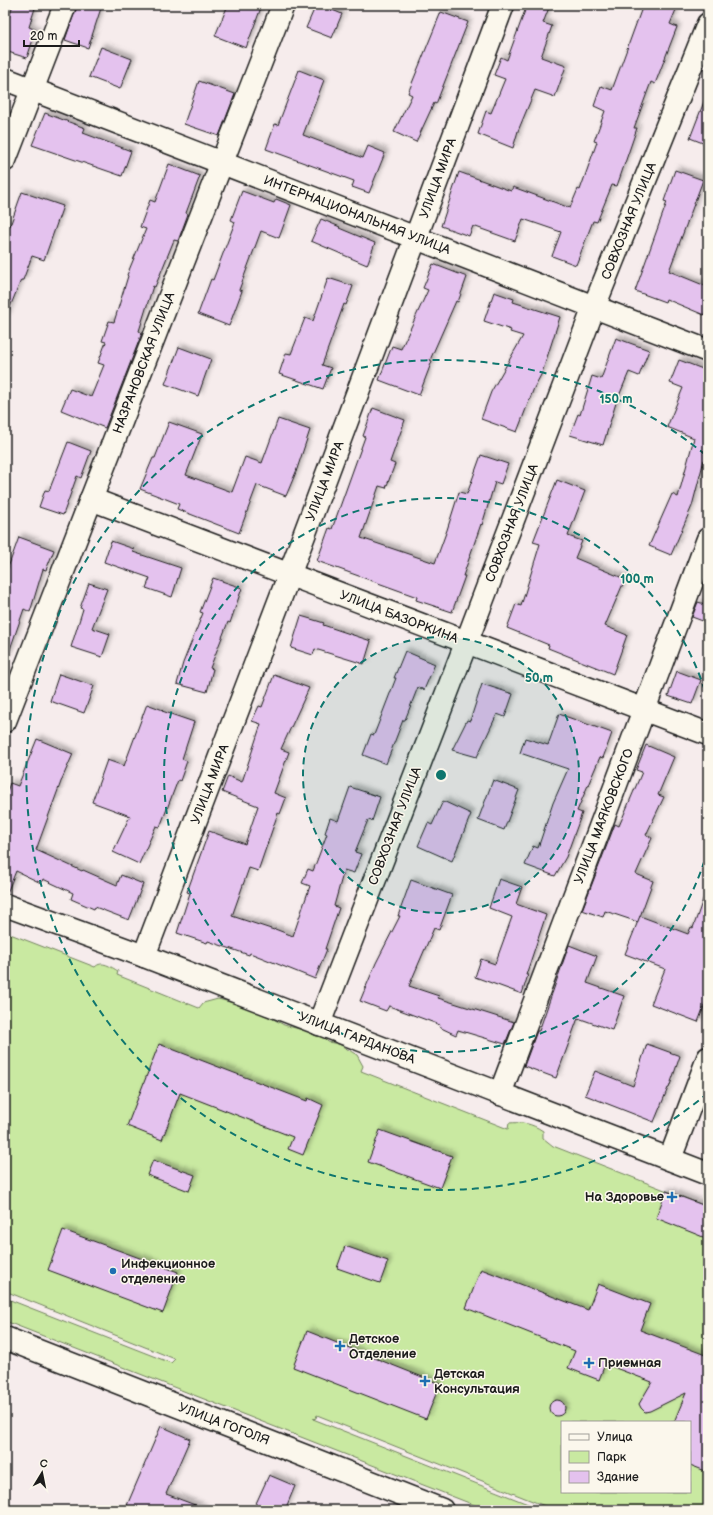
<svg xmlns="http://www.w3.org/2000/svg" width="713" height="1515" viewBox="0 0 713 1515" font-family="'Balsamiq Sans',sans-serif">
<defs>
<filter id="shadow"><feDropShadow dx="3.5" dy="-3.5" stdDeviation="2" flood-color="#0004"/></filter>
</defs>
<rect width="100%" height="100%" fill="#f6ecec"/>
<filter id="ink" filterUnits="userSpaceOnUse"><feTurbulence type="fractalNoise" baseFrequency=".025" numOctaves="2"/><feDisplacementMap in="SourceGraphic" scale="8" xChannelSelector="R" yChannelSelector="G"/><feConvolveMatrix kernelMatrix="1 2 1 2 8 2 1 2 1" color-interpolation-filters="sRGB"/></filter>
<g filter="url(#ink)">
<path fill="#c9e9a1" stroke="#72825e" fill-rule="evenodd" d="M5,932L95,967C102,960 111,967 118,971L117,975L199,1008L203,1003L218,999L254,1008L284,1025L322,1035L328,1042L339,1044L357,1055L363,1066L361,1071L508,1129L509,1123C522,1122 531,1123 543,1131V1138L553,1146L708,1207V1510H555L317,1415L316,1418L313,1419L543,1510H487L5,1321V1298L171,1363L175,1359L5,1291ZM562,1422H690V1492H562Z"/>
<g fill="#e4c2ee" stroke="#1c1c1c" filter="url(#shadow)">
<path d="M13,5H36L29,27L36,30L27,58L5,51V27Z"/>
<path d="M77,5H102L88,48L65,40Z"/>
<path d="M228,5H262L246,48L215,36Z"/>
<path d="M316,5H320L342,14L332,38L306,28Z"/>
<path d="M527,5H550L543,23L552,26L541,57L566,66L555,97L535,90L518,131L513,148L478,134L486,111L491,113L505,79L494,75L501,57L507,60Z"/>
<path d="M643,5H678L670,24L677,27L655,84L651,82L634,128H637L617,186L612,185L597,222L593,221L576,265L552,256L561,232L523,219L515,241L473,226L469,236L441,226L459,172L511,191L513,187L570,208L578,189L580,190L597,142L594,141L605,111L594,106L601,86L612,90Z"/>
<path d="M441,12L468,22L436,104L434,103L416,142L394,132L412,95L408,93Z"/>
<path d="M101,47L132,59L120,89L89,77Z"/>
<path d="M299,70L324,80L303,135L363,158L368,146L385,153L369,193L352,187L354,181L266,149L275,124L278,125Z"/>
<path d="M199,81L235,94L219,136L184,124Z"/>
<path d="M707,94H708V145L690,138Z"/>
<path d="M45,113L85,128L83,133L131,151L122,176L32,145Z"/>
<path d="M169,164L200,176L186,213L188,214L178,241L174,240L155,287L153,286L139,331L142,333L105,428L61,410L70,389L91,397L104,365L98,363L106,342L102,341L109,321L114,322L128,276L127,275L146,229L140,227L150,200L155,202Z"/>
<path d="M675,170L703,180L669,271L708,287V306L704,315L666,299L665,302L635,291L667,202L664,201Z"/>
<path d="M242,191L274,203L276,199L291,205L279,238L261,231L239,290L242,291L229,326L198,314L211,279L213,280L235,222L231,220Z"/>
<path d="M22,192L63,206L44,260L32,256L23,280H21L6,317H5V224L10,226Z"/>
<path d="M321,219L340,227L339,228L375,243L367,265L311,241Z"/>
<path d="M433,264L467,277L458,302L456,301L430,360L432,361L419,395L379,380L392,346L401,349L428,290L423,288Z"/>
<path d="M328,278L353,286L346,305L344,304L322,365L331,368L323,389L279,374L286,353L291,354L305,318L313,321Z"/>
<path d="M494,292L514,299L513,302L560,317L542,373L534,388L517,432L481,419L491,392L523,336L510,332L511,330L484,321Z"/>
<path d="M616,338L649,350L639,376L629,372L616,403L603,445L570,435L578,414L580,415L592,376L601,379Z"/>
<path d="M179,347L211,359L198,396L165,384Z"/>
<path d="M679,360L708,371V461L704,460L692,506L671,555L649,546L672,494L678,497L694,438L667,427L683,388L670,383Z"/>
<path d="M373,408L405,420L390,462L395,464L386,488L379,486L361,538L435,563L447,530L459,492L467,494L481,455L508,464L501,484L495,482L482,525L481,524L463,576H465L452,612L416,600L417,597L317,561L329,528L332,529L365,437L363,436Z"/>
<path d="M278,419L310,430L296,472L286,496L257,485L239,533L177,509L179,504L140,489L153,458H155L169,422L202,434L186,475L232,492L245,457L262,463Z"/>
<path d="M68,442L91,451L81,478L77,476L63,515L39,507L45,490L49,491Z"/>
<path d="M557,480L585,491L568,536L582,541L575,558L625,579L605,626L627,635L613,674L548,648L549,645L507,628L516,604L521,606L540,544L533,542Z"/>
<path d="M19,537L54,550L46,570L43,569L30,612L24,609L7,658H5V576Z"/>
<path d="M111,541L134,549L133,552L181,568L172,597L146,588L150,578L104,562Z"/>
<path d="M213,578L242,588L230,623L228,622L210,668L213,669L207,692L177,684L183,663L203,613L200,612Z"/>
<path d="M89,583L107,589L92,628L110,634L102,657L71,647L83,609L80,608Z"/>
<path d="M698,602L708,605V623L692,617Z"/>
<path d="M301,616L324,623L323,625L371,641L364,664L315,649L313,655L291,648Z"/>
<path d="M405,651L435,664L424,690L418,687L405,720H403L386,764L363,755L371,734L374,735L396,678H394Z"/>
<path d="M677,671L701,680L692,704L668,696Z"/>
<path d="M59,674L94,686L84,713L50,701Z"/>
<path d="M274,675L309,688L281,749L289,752L274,793L286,798L280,814L278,813L258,871L249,868L232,916L274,930L275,929L293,936L310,886L302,883L308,869L313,871L327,834L325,833L330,818L338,821L350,787L380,797L372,821L368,820L355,852L361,854L354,873L344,870L334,906L339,908L325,949H327L315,979L250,953L249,955L208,941L207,943L177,933L190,893L187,892L209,831L245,844L258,806L222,792L228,776L242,782L261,724L252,721L259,706L262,707Z"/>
<path d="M482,684L513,694L505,717L497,714L477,757L452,750L467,720L470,721Z"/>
<path d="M147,704L163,710L162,711L194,722L182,759L187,761L180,781L178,780L160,827L156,826L139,864L113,852L130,816L92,802L107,760L124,766Z"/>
<path d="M559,714L612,733L603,758L600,757L577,811L582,813L566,857L555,876L525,865L533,846L538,848L553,803L568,769L520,753L525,738L548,745Z"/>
<path d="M37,739L73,754L62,779L36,850L82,871L83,870L117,885L121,875L143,884L129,920L95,907L94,909L71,899L73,893L43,879L41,883L16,871L7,893H5V797L10,783L18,786Z"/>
<path d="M646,745L674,757L658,795L664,797L646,835L652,838L636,874L653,881L638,922L605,911L603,917L582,910L615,824L619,826L642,772L636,770Z"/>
<path d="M493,780L519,790L504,830L478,820Z"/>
<path d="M443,801L471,814L452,861L418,846L428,823L432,825Z"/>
<path d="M499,879L522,887L516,904L546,915L526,975H528L522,994L475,977L481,959L495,964L512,917L489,908Z"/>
<path d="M411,880L452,895L439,930L434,928L409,986L439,996L438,998L514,1022L505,1044L458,1030L456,1035L439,1027L440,1025L389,1006L386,1011L360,1001L376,963L400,916H398Z"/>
<path d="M706,891H708V996L698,1022L651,1004L665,969L625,954L640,916L688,934L691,927L693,928Z"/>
<path d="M569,945L597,956L587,983L624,996L612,1030L578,1018L556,1078L524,1066L537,1031H539Z"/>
<path d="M159,1044L307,1101L308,1098L323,1105L303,1155L288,1149L293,1137L180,1093L162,1140L127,1126Z"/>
<path d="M647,1044L680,1056L669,1088H668L654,1122L585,1095L595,1071L633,1086Z"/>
<path d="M380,1130L452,1156L440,1188L368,1162Z"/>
<path d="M153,1160L195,1175L189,1191L147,1175Z"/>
<path d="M666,1191L708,1207V1239L656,1218Z"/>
<path d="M63,1230L178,1272L163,1313L48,1270Z"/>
<path d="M345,1246L388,1261L380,1283L337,1268Z"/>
<path d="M481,1269L588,1310L598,1284L650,1304L640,1330L708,1356V1472L690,1465V1422H674L686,1393L650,1411L645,1412L641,1408L639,1404L652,1382L605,1364L599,1380L568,1368L575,1351L466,1308Z"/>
<path d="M307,1331L440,1384L426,1419L293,1367Z"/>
<circle cx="557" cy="1408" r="8"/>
<path d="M161,1426L190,1439L166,1494L203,1508V1510H125Z"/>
<path d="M269,1475L295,1486L285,1510H253Z"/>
</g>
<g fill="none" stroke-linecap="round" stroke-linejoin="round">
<defs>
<g id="minor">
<path d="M5,79L708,351"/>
<path d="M5,160L65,5"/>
<path d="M91,499L708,734"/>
<path d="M5,721L283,5"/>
<path d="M5,905L144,956L708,1174"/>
<path d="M144,956L285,586L503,5"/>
<path d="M319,1024L470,633L594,307L708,24"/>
<path d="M500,1094L708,539"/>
<path d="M670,1159L708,1058"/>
<path d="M5,1338L442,1510"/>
</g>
</defs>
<use href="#minor" stroke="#1c1c1c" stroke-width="25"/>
<use href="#minor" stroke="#fbf7ec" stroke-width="22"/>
</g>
</g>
<circle cx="441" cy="775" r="138" fill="#0f766e" fill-opacity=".12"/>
<g fill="none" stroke="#0f766e" stroke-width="2" stroke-dasharray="7 5">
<circle cx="441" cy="775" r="138"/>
<path d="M708 849A277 277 0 1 1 708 701"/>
<path d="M708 1093A415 415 0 1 1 708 457"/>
</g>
<g fill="#1f6fb2" stroke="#fbf7ec" stroke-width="1.5">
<path d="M670 1191h4v4h4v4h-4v4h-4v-4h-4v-4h4z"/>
<circle cx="113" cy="1271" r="4"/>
<path d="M338 1340h4v4h4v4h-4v4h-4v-4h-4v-4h4z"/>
<path d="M587 1357h4v4h4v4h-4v4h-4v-4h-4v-4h4z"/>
<path d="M423 1375h4v4h4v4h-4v4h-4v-4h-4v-4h4z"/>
</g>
<g text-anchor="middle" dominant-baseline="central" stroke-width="3" stroke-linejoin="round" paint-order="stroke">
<g font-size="13" fill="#1c1c1c" stroke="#fbf7ec">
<text transform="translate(438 178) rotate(-70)">УЛИЦА МИРА</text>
<text transform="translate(357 215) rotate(21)">ИНТЕРНАЦИОНАЛЬНАЯ УЛИЦА</text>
<text transform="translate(629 221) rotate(-68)">СОВХОЗНАЯ УЛИЦА</text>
<text transform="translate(144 363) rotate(-69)">НАЗРАНОВСКАЯ УЛИЦА</text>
<text transform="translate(325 481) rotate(-69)">УЛИЦА МИРА</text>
<text transform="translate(512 523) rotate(-69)">СОВХОЗНАЯ УЛИЦА</text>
<text transform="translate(399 617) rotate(21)">УЛИЦА БАЗОРКИНА</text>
<text transform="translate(210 784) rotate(-69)">УЛИЦА МИРА</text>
<text transform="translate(604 816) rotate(-69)">УЛИЦА МАЯКОВСКОГО</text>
<text transform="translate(395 826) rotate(-69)">СОВХОЗНАЯ УЛИЦА</text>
<text transform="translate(357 1038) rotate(21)">УЛИЦА ГАРДАНОВА</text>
<text transform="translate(224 1424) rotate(21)">УЛИЦА ГОГОЛЯ</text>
</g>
<g font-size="13" font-weight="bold" fill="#1c1c1c" stroke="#fbf7ec" text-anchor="start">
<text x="664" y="1197" text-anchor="end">На Здоровье</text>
<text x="121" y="1264">Инфекционное<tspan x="121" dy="15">отделение</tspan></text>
<text x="349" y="1339">Детское<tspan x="349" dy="15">Отделение</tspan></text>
<text x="598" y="1363">Приемная</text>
<text x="434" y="1374">Детская<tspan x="434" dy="15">Консультация</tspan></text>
</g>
</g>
<circle cx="441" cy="775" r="6" fill="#0f766e" stroke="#fbf7ec" stroke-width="2"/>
<g font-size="12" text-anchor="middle" font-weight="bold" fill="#0f766e" stroke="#fbf7ec" stroke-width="3" stroke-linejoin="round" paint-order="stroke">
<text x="616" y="403">150 m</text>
<text x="637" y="583">100 m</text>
<text x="539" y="682">50 m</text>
</g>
<rect width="713" height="1515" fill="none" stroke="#fbf7ec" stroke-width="20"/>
<rect x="10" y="10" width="693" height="1495" fill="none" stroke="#1c1c1c" stroke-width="1.5" filter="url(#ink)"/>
<rect x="561" y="1421" width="130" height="72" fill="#fbf7ec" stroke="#a29f99"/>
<rect x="569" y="1434" width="20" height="6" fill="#fbf7ec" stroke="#a29f99"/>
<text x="597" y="1441" font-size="12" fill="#1c1c1c">Улица</text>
<rect x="569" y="1451" width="20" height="12" fill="#c9e9a1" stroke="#a29f99"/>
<text x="597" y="1461" font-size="12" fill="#1c1c1c">Парк</text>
<rect x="569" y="1471" width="20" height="12" fill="#e4c2ee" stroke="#a29f99"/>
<text x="597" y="1481" font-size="12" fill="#1c1c1c">Здание</text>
<g transform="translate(42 1473) rotate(10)" stroke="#fbf7ec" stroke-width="3" paint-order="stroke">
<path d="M0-3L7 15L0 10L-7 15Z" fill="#1c1c1c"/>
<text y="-6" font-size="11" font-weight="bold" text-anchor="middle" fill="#1c1c1c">С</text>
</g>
<path d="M24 40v6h55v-6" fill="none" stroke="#1c1c1c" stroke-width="2"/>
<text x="30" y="40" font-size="12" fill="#1c1c1c" stroke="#fbf7ec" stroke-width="3" paint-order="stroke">20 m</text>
</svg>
